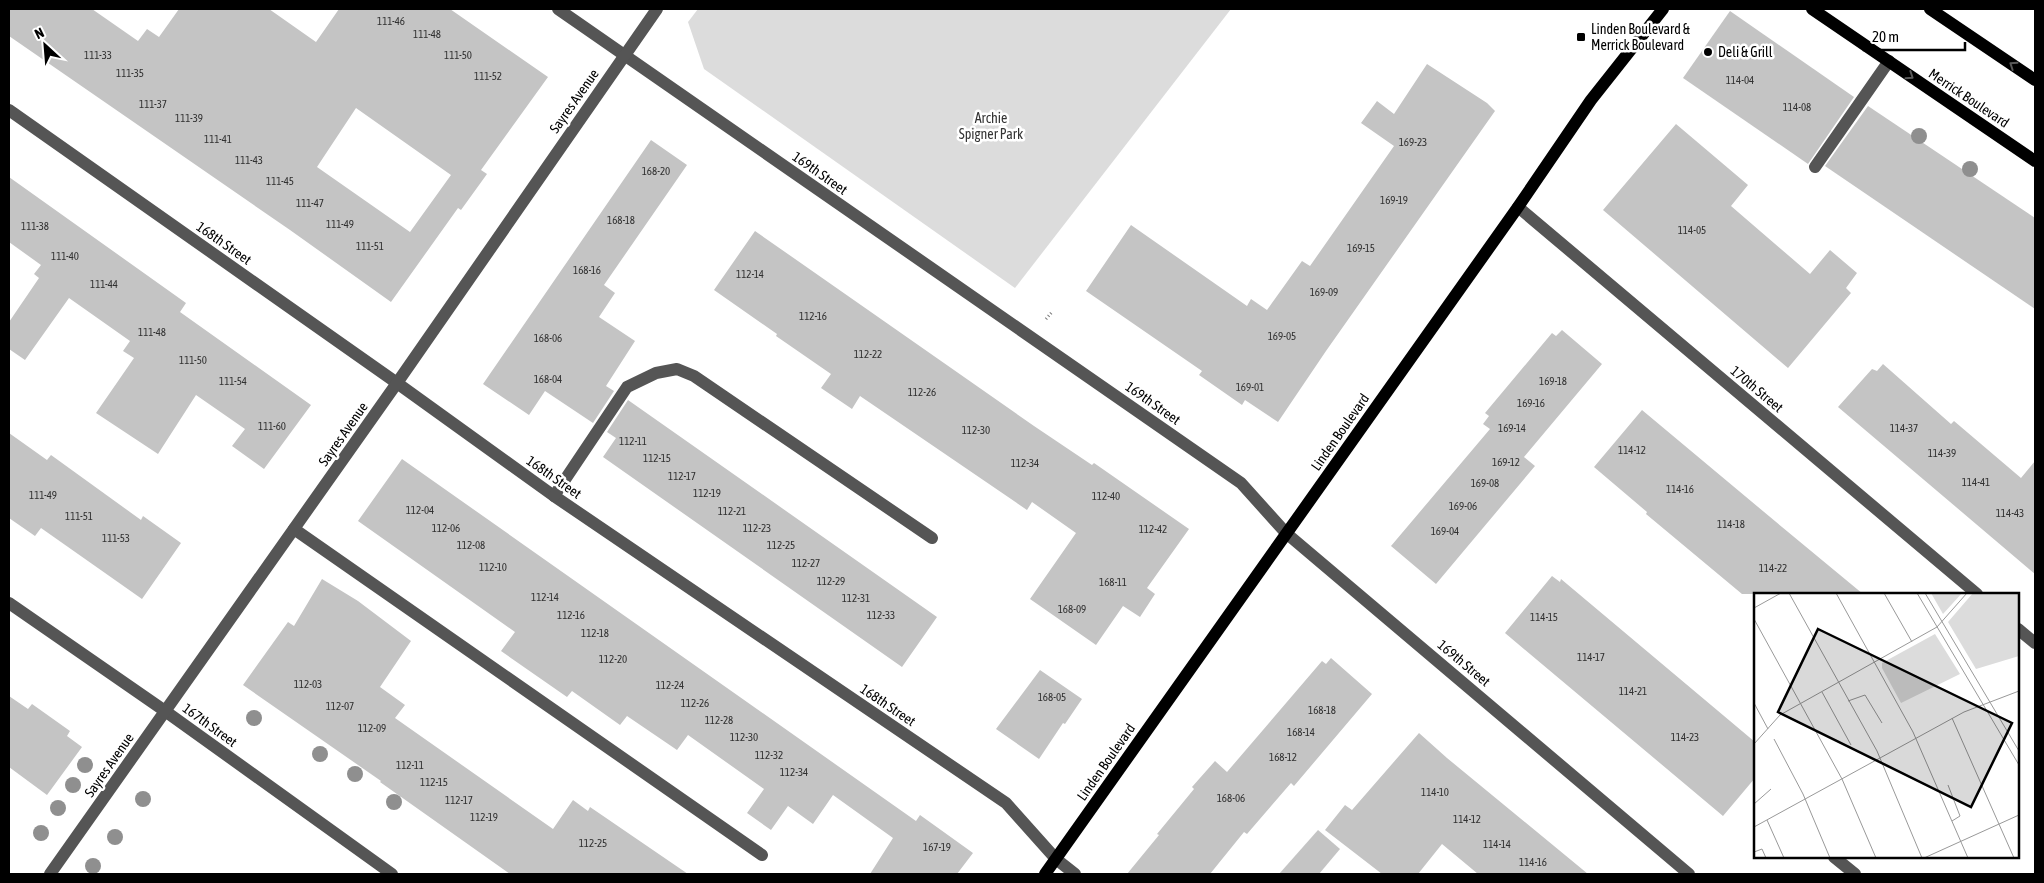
<svg xmlns="http://www.w3.org/2000/svg" width="2044" height="883" viewBox="0 0 2044 883" font-family="'Asap Condensed',sans-serif">
<rect width="100%" height="100%" fill="#fff"/>
<path fill="#dcdcdc" d="M698,9H1231L1015,288L704,69L688,22Z"/>
<g fill="#c4c4c4" fill-rule="evenodd">
<path d="M9,9H92L138,41L147,29L159,37L179,9H269L316,42L339,9H450L548,77L481,170L487,174L461,210L458,208L391,302L290,230L9,36ZM356,108L451,175L410,232L317,167Z"/>
<path d="M1730,11L1854,97L1808,164L1683,78Z"/>
<path d="M1427,64L1487,103L1495,111L1326,351L1278,422L1245,400L1242,405L1199,375L1202,371L1086,291L1131,225L1247,306L1251,299L1267,310L1302,261L1310,266L1394,146L1361,123L1377,101L1394,114Z"/>
<path d="M1868,106L2035,218V309L1825,166Z"/>
<path d="M1676,124L1748,185L1731,206L1810,274L1830,250L1857,273L1846,288L1851,293L1788,368L1603,210Z"/>
<path d="M651,140L687,165L604,285L615,293L599,317L635,341L606,386L614,391L593,423L545,391L529,415L483,384Z"/>
<path d="M9,177L186,303L180,312L311,405L264,469L232,446L245,429L196,395L158,454L96,413L134,358L123,351L130,341L69,298L25,360L9,349V322L39,278L34,274L41,265L9,242Z"/>
<path d="M755,231L1034,426L1092,465L1094,463L1189,529L1147,588L1155,594L1140,617L1123,606L1096,645L1030,599L1076,533L1032,502L1027,510L860,396L852,409L821,388L831,374L776,336L777,334L714,290Z"/>
<path d="M1562,330L1602,364L1524,457L1535,466L1436,584L1391,546L1490,429L1483,424L1489,416L1485,413L1552,333L1556,336Z"/>
<path d="M1883,364L1951,424L1954,421L2021,478L2035,461V574L1838,407L1872,369L1877,371Z"/>
<path d="M628,400L937,617L902,667L603,457L616,438L607,432Z"/>
<path d="M1642,410L1782,527L1863,594H1742L1646,514L1647,512L1594,467Z"/>
<path d="M9,433L47,460L51,455L141,520L143,516L181,543L142,599L41,528L35,536L9,518Z"/>
<path d="M402,459L916,821L920,815L973,853L957,874H870L893,838L833,795L813,824L788,806L771,830L747,813L764,789L688,735L677,750L627,716L620,725L572,691L567,697L501,651L515,632L358,521Z"/>
<path d="M1552,576L1560,582L1561,579L1755,742V778L1723,816L1505,633Z"/>
<path d="M322,579L358,601L411,641L380,687L405,705L395,718L553,829L573,800L588,811L590,807L688,874H510L380,782L381,781L243,685L288,622L294,626Z"/>
<path d="M1331,658L1372,694L1294,786L1291,783L1247,834L1244,832L1210,874H1127L1159,835L1157,834L1194,789L1192,787L1215,761L1227,772L1322,661L1326,664Z"/>
<path d="M1040,670L1082,699L1065,724L1063,723L1039,759L996,729Z"/>
<path d="M9,696L28,709L32,704L70,731L67,736L82,747L47,795L9,767Z"/>
<path d="M1419,733L1447,758L1588,874H1478L1442,844L1418,874H1382L1325,830L1345,805L1352,810Z"/>
<path d="M1318,830L1340,849L1319,874H1279Z"/>
</g>
<g fill="none" stroke-linecap="round" stroke-linejoin="round">
<path stroke="#777" stroke-width="3" stroke-dasharray="1 2.5" stroke-linecap="butt" d="M1046,319L1052,312"/>
<g stroke="#555" stroke-width="12">
<path d="M558,9L1241,483L1286,533L1689,874"/>
<path d="M9,110L397,383L554,496L1006,803L1056,859L1075,874"/>
<path d="M1815,167L1889,61"/>
<path d="M1518,207L1977,594"/>
<path d="M554,496L627,387L656,373L677,369L694,376L932,538"/>
<path d="M294,529L762,855"/>
<path d="M9,603L165,711L392,874"/>
<path d="M2018,629L2035,643"/>
<path d="M1834,857L1855,874"/>
<path d="M50,874L397,383L657,9"/>
</g>
<g stroke="#000" stroke-width="12">
<path d="M1812,9L2035,161"/>
<path d="M1930,9L2035,80"/>
<path d="M1045,874L1518,207L1591,100L1663,9"/>
</g>
</g>
<g fill="#8f8f8f">
<circle cx="1919" cy="136" r="8"/>
<circle cx="1970" cy="169" r="8"/>
<circle cx="254" cy="718" r="8"/>
<circle cx="320" cy="754" r="8"/>
<circle cx="85" cy="765" r="8"/>
<circle cx="355" cy="774" r="8"/>
<circle cx="73" cy="785" r="8"/>
<circle cx="143" cy="799" r="8"/>
<circle cx="394" cy="802" r="8"/>
<circle cx="58" cy="808" r="8"/>
<circle cx="41" cy="833" r="8"/>
<circle cx="115" cy="837" r="8"/>
<circle cx="93" cy="866" r="8"/>
</g>
<defs><path id="oneway-chevron" d="M-2-3.5L2.5 0L-2 3.5" fill="none" stroke-width="1.6" stroke-linecap="round" stroke-linejoin="round" transform="scale(1.25)"/></defs>
<g stroke="#595959">
<use href="#oneway-chevron" transform="translate(2013 65) rotate(-146)"/>
<use href="#oneway-chevron" transform="translate(1910 76) rotate(34)"/>
</g>
<g fill="#000" stroke="#fff" stroke-width="2">
<rect x="1576" y="32" width="10" height="10" rx="2.5"/>
<circle cx="1708" cy="52" r="5"/>
</g>
<g text-anchor="middle" dominant-baseline="central" stroke-width="5" stroke-linejoin="round" paint-order="stroke">
<g font-size="11" fill="#313131">
<text x="391" y="21">111-46</text>
<text x="427" y="34">111-48</text>
<text x="98" y="55">111-33</text>
<text x="458" y="55">111-50</text>
<text x="130" y="73">111-35</text>
<text x="488" y="76">111-52</text>
<text x="1740" y="80">114-04</text>
<text x="153" y="104">111-37</text>
<text x="1797" y="107">114-08</text>
<text x="189" y="118">111-39</text>
<text x="218" y="139">111-41</text>
<text x="1413" y="142">169-23</text>
<text x="249" y="160">111-43</text>
<text x="656" y="171">168-20</text>
<text x="280" y="181">111-45</text>
<text x="1394" y="200">169-19</text>
<text x="310" y="203">111-47</text>
<text x="621" y="220">168-18</text>
<text x="340" y="224">111-49</text>
<text x="35" y="226">111-38</text>
<text x="1692" y="230">114-05</text>
<text x="370" y="246">111-51</text>
<text x="1361" y="248">169-15</text>
<text x="65" y="256">111-40</text>
<text x="587" y="270">168-16</text>
<text x="750" y="274">112-14</text>
<text x="104" y="284">111-44</text>
<text x="1324" y="292">169-09</text>
<text x="813" y="316">112-16</text>
<text x="152" y="332">111-48</text>
<text x="1282" y="336">169-05</text>
<text x="548" y="338">168-06</text>
<text x="868" y="354">112-22</text>
<text x="193" y="360">111-50</text>
<text x="548" y="379">168-04</text>
<text x="233" y="381">111-54</text>
<text x="1553" y="381">169-18</text>
<text x="1250" y="387">169-01</text>
<text x="922" y="392">112-26</text>
<text x="1531" y="403">169-16</text>
<text x="272" y="426">111-60</text>
<text x="1512" y="428">169-14</text>
<text x="1904" y="428">114-37</text>
<text x="976" y="430">112-30</text>
<text x="633" y="441">112-11</text>
<text x="1632" y="450">114-12</text>
<text x="1942" y="453">114-39</text>
<text x="657" y="458">112-15</text>
<text x="1506" y="462">169-12</text>
<text x="1025" y="463">112-34</text>
<text x="682" y="476">112-17</text>
<text x="1976" y="482">114-41</text>
<text x="1485" y="483">169-08</text>
<text x="1680" y="489">114-16</text>
<text x="707" y="493">112-19</text>
<text x="43" y="495">111-49</text>
<text x="1106" y="496">112-40</text>
<text x="1463" y="506">169-06</text>
<text x="420" y="510">112-04</text>
<text x="732" y="511">112-21</text>
<text x="2010" y="513">114-43</text>
<text x="79" y="516">111-51</text>
<text x="1731" y="524">114-18</text>
<text x="446" y="528">112-06</text>
<text x="757" y="528">112-23</text>
<text x="1153" y="529">112-42</text>
<text x="1445" y="531">169-04</text>
<text x="116" y="538">111-53</text>
<text x="471" y="545">112-08</text>
<text x="781" y="545">112-25</text>
<text x="806" y="563">112-27</text>
<text x="493" y="567">112-10</text>
<text x="1773" y="568">114-22</text>
<text x="831" y="581">112-29</text>
<text x="1113" y="582">168-11</text>
<text x="545" y="597">112-14</text>
<text x="856" y="598">112-31</text>
<text x="1072" y="609">168-09</text>
<text x="571" y="615">112-16</text>
<text x="881" y="615">112-33</text>
<text x="1544" y="617">114-15</text>
<text x="595" y="633">112-18</text>
<text x="1591" y="657">114-17</text>
<text x="613" y="659">112-20</text>
<text x="308" y="684">112-03</text>
<text x="670" y="685">112-24</text>
<text x="1633" y="691">114-21</text>
<text x="1052" y="697">168-05</text>
<text x="695" y="703">112-26</text>
<text x="340" y="706">112-07</text>
<text x="1322" y="710">168-18</text>
<text x="719" y="720">112-28</text>
<text x="372" y="728">112-09</text>
<text x="1301" y="732">168-14</text>
<text x="744" y="737">112-30</text>
<text x="1685" y="737">114-23</text>
<text x="769" y="755">112-32</text>
<text x="1283" y="757">168-12</text>
<text x="410" y="765">112-11</text>
<text x="794" y="772">112-34</text>
<text x="434" y="782">112-15</text>
<text x="1435" y="792">114-10</text>
<text x="1231" y="798">168-06</text>
<text x="459" y="800">112-17</text>
<text x="484" y="817">112-19</text>
<text x="1467" y="819">114-12</text>
<text x="593" y="843">112-25</text>
<text x="1497" y="844">114-14</text>
<text x="937" y="847">167-19</text>
<text x="1533" y="862">114-16</text>
</g>
<g font-size="14" fill="#000" stroke="#fff" text-anchor="start">
<text x="1591" y="29">Linden Boulevard &amp;<tspan x="1591" dy="16">Merrick Boulevard</tspan></text>
<text x="1718" y="52">Deli &amp; Grill</text>
</g>
<g font-size="14" fill="#000" stroke="#fff">
<text transform="translate(1969 98) rotate(34)">Merrick Boulevard</text>
<text transform="translate(574 101) rotate(-55)">Sayres Avenue</text>
<text transform="translate(820 173) rotate(35)">169th Street</text>
<text transform="translate(224 243) rotate(35)">168th Street</text>
<text transform="translate(1757 389) rotate(40)">170th Street</text>
<text transform="translate(1153 403) rotate(35)">169th Street</text>
<text transform="translate(1340 432) rotate(-55)">Linden Boulevard</text>
<text transform="translate(343 434) rotate(-55)">Sayres Avenue</text>
<text transform="translate(554 477) rotate(35)">168th Street</text>
<text transform="translate(1464 663) rotate(40)">169th Street</text>
<text transform="translate(888 705) rotate(34)">168th Street</text>
<text transform="translate(210 725) rotate(36)">167th Street</text>
<text transform="translate(1106 762) rotate(-55)">Linden Boulevard</text>
<text transform="translate(109 765) rotate(-55)">Sayres Avenue</text>
</g>
<g font-size="14" fill="#333" stroke="#fff">
<text x="991" y="118">Archie<tspan x="991" dy="16">Spigner Park</tspan></text>
</g>
</g>
<g transform="translate(1754 593)">
<rect width="265" height="265" fill="#fff"/>
<path d="M177,0H208L189,21ZM219,0H265V63L222,76L194,29ZM181,41L206,81L147,110L128,75V70Z" fill="#dcdcdc"/>
<path fill="none" stroke="#999" stroke-width="1" d="M35,0L123,158L168,265M82,0L159,139L214,265M130,0L158,49M163,0L265,172M171,0L265,158M0,15L27,0M0,26L88,186L122,265M68,99L97,152M94,108L111,102L128,130M0,110L14,136M198,125L260,265M20,146L49,201L76,265M0,151L26,122L183,34L213,0M194,192L206,223L198,228M0,211L17,196M13,227L30,265M0,234L210,119L265,98M0,259L8,256L12,265M170,265L265,222"/>
<path fill="#000" fill-opacity="0.15" stroke="#000" stroke-width="2.5" d="M64,36L258,130L217,214L24,119Z"/>
<rect width="265" height="265" fill="none" stroke="#000" stroke-width="2.5"/>
</g>
<rect width="2044" height="883" fill="none" stroke="#000000" stroke-width="20"/>
<g transform="translate(45 45) rotate(334)" stroke="#ffffff" stroke-width="4" paint-order="stroke">
<path d="M0-4L9 19L0 12L-9 19Z" fill="#000000"/>
<text y="-8" font-size="14" font-weight="bold" text-anchor="middle" fill="#000000">N</text>
</g>
<path d="M1864 42v8h101v-8" fill="none" stroke="#000000" stroke-width="2.5"/>
<text x="1872" y="42" font-size="15" fill="#000000" stroke="#ffffff" stroke-width="4" paint-order="stroke">20 m</text>
</svg>
